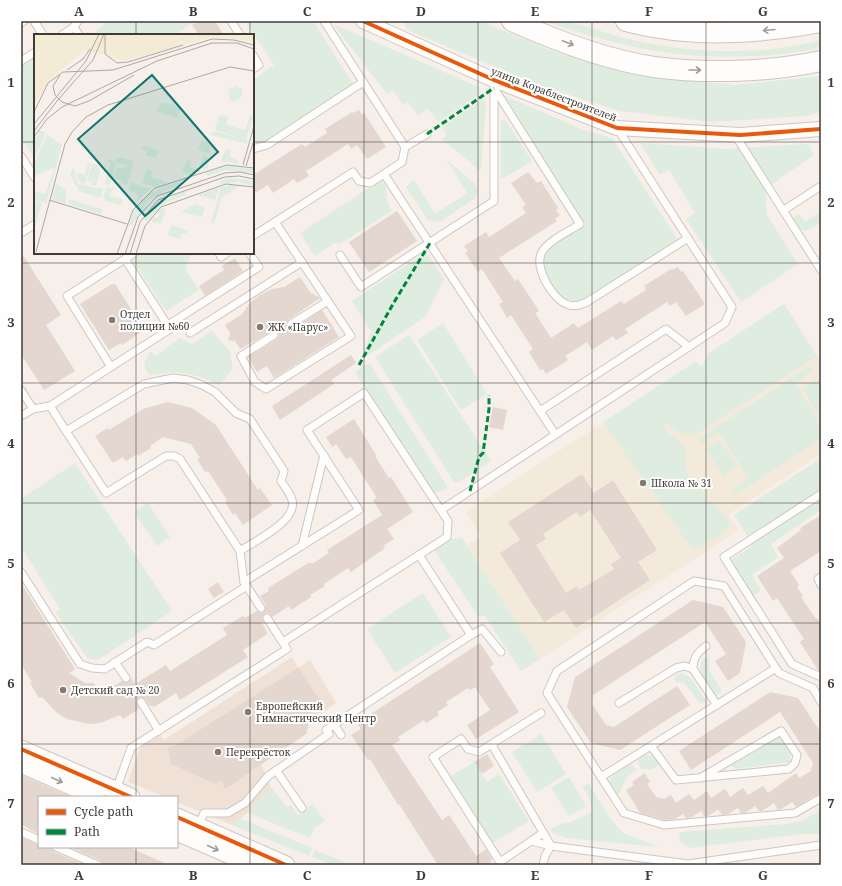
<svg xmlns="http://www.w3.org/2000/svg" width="842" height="886" viewBox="0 0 842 886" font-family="'Noto Serif',serif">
<rect width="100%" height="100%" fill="#f7efea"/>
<path fill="#f0e1d7" d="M292,657L298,668L310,660L336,703L312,719L306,734L261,764L271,787L251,810L232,825L177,802V797H165L128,782L140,748L160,735L164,740Z"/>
<path fill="#f4eadc" d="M784,304L821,363V454L729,514L739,530L540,659L467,545L481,536L466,512L695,362L702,366L709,353Z"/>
<g fill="#dfede0">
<path d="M106,21H194L175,35H94L93,34L107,22Z"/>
<path d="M245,21H313L352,82L351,87L266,143L253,145V80L274,65Z"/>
<path d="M404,21H480L558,53L650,77L736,85L821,76V112L807,116L712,122L619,111L542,86L407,30Z"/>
<path d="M550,21C579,21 605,34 633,40C692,54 762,56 821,40V47C800,53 777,55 755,56C678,60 622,47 550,23Z"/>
<path d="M333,24L479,87L480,94L438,122L428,109L418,115L408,102L403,105L393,91L387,94Z"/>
<path d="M35,57V159L21,137V66Z"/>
<path d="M503,95L584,130L612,138L678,240L580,301C559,305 544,278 543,259L551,247L585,225Z"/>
<path d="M483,99L486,104L481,169L479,170L442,139L447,136L442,127Z"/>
<path d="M501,120H505L532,161L504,178H501Z"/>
<path d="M640,143L727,149L808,144L814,155L765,189L767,215L798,264L741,302L686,219L695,213L669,170L660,175Z"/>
<path d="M446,159L475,184L478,190L475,198L440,222L428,220L406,187L414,180L435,214L467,193Z"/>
<path d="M379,181L384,183C389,196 384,198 392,211L340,244L335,243L315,256L300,233Z"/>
<path d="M821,211V223L806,231L800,229L793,218L799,214L805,222Z"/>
<path d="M426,252L444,279L426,316L361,360L371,332L352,301Z"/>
<path d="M141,253H191L185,269L199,290L166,311L132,259Z"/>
<path d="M784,304L817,356L695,435C682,436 672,428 662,421L669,434L678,440L685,448L687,455L684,465L690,479L728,519L730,526C722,535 706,545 693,548L687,542L603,422L695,362L702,366L709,353Z"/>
<path d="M443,323L487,394L461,410L417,340Z"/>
<path d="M212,331L230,352L233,369L219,385C191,372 179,370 149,375L144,365L150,351L155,356L180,338L192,344Z"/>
<path d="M409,335L491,461L457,483L454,482L375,357Z"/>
<path d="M370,364L447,486V488C438,493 435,494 427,488L356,374V371L365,365Z"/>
<path d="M809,366L813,371L795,383L821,424V439L735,495L731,490L749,478L719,432L701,444L698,439Z"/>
<path d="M817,379L821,386V413L819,415L802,388Z"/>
<path d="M720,440L737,466L723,476L706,449Z"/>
<path d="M821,458V510L771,544L778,557L752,575L761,590L753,596L731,560L753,545L734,515Z"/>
<path d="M75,463L172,611L98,660L87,658L56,613L60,609L21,547V499Z"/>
<path d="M148,503L170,537L157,546L134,512Z"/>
<path d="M462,538L540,659L521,671L485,616H478L434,550L451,539Z"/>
<path d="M423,593L451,637L395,673L367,629Z"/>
<path d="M708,657L710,664L708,669L721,689V692L716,696C705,688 695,669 704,658Z"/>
<path d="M682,673L691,678L706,701L701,704L684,683L676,682L674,678L676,675Z"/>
<path d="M541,734L566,774L537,792L512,752Z"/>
<path d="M779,736L790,752V762L735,769L731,765L733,761Z"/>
<path d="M645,754L652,756L659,764C654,771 648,769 641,769L637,761Z"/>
<path d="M474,762L487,782L499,774L529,821L493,843L451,776Z"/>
<path d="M631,764L637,770L626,778L619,794L615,793C601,778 618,772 631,764Z"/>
<path d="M569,777L586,806L569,816L551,788Z"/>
<path d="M588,783L612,821L623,833L658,847L567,838L552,833L551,829L561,824L571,822L592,812L590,800L583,788Z"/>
<path d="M271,787L287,807L291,805L297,815L313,804L325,821L314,828L310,838L248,813Z"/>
<path d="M821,809V834H802L690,848L679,841L680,832L787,824L804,820Z"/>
<path d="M239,818L312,848L309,856L232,825Z"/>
<path d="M315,850L352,865H332L312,857Z"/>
</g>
<g fill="#e3d7cf" fill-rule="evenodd">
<path d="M199,21H215L224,35H199L192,25Z"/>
<path d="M359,110L362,115L364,113L386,147L367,159L357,145L351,149L348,144L306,171L309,176L297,183L294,179L273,193L268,185L253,194V175L302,144L305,147L327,133L325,129L352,112L353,113Z"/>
<path d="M528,172L537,183L541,181L558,208L556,210L560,215L555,219L557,221L499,258L515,281L518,279L539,311L535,313L551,338L574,323L578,328L621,301L624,304L646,290L644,286L671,269L672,270L678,267L681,272L683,271L705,304L686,316L676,302L670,306L667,302L625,329L628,333L616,340L613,336L592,350L587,342L565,356L568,360L546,374L543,369L540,370L529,352L533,349L511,315L507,318L499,304L503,302L482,269L478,272L465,253L468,251L464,246L486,232L489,237L526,213L522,207L526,205L511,183Z"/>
<path d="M397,211L417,241L369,272L349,242Z"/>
<path d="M21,252L61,315L46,325L75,371L44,390L21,354Z"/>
<path d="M235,258L243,271L205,296L199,286L224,270L222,266Z"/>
<path d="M300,277L310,292L320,298L288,320L286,324L287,327L294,328L322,310L339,337L274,378L267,366L257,372L248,357L277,339L279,335L278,332L272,331L240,349L235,341L228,340L230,333L225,325L242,314L250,303L260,295L272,289L284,287Z"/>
<path d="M112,284L113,285L115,284L144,330L122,345L121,343L109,350L80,304Z"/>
<path d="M351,355L356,363L331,380L334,384L280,420L272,406Z"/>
<path d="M168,402L192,408L216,425L258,490L260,488L272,505L243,525L235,513L233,515L225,502L227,500L208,471L205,472L197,459L200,458L191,444L163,437L150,446L151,448L138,456L137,454L126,461L123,457L113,463L95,436L108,428L109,430L143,409Z"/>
<path d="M493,407L507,410L503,430L489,427Z"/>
<path d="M354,419L376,455L375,456L378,461L389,478L391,477L413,512L387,529L394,539L383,546L385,548L351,572L348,568L324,584L325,586L310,595L311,597L291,610L289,606L272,617L269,613L264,614L262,618L264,622L262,623L267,632L266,635L243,650L248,657L180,700L176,693L154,707L149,705L145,699L140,697L136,702L139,709L123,719L120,715L100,723L89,724L67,719L57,713L42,697L39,698L30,683L32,682L21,664V583L75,669L69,673L85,683H94L98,696L122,681L128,682L131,678L135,684L166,665L170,671L227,635L223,628L243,616L245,618L257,611L261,613L264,612L266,605L260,596L269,591L268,588L310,562L312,564L329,553L327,550L382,515L373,500L377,498L351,457L346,459L336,444L332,447L326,437Z"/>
<path d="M582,474L594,493L613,480L657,550L638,562L650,580L576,628L564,610L544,622L500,553L520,540L508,522ZM590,510L621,558L611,564L614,569L579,590L577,586L566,593L536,545L546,539L543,534L577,512L580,517Z"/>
<path d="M821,515V551L790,571L799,585L797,587L803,596L801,597L816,619L817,618L821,624V672L818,670L800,642L804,639L777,598L773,601L757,576L784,558L777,548L801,530L800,528Z"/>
<path d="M218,582L224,592L214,598L208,589Z"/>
<path d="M693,600L723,607L746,642L740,673L728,681L715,661L726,654L705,622L593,695L592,704L606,725L614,727L677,686L690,705L620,750L591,743L567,707L575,677Z"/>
<path d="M480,643L494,664L490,667L519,712L476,739L467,725L490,710L475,687L470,690L468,688L446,702L448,705L437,712L439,715L426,723L424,720L398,737L400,740L392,745L442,820L449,815L476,856L486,849L492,859L489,865H438L399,804L398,805L370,759L368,760L351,735L361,729L357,723Z"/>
<path d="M298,668L322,703L312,709L306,734L225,789L221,780L216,784L171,764L168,748L176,745Z"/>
<path d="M770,692L798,698L821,733V792L796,807L792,802L781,809L778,810L774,803L762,811H759L755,806L745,813H741L738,808L728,814L722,815L718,809L708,816H704L701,811L692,817L686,818L683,814L675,819L665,820L640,813L626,790L634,785L632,782L645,773L650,782L647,784L656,797L664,799L671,795L676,803L689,794L694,800L707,791L711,798L725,789L730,797L743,788L748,795L763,786L768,793L796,773L799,778L811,771L813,763L780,712L691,770L679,751Z"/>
<path d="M487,754L494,766L482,774L474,762Z"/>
<path d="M21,775L71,797H39V835L21,824Z"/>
<path d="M23,838L39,845V847H51L54,852L85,865H21V843Z"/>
<path d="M69,847H128L169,865H103L100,860Z"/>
</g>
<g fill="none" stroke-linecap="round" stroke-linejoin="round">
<defs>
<g id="service">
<path d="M34,21L43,35"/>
<path d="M231,21L240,35"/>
<path d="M324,21L405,147L402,162L384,174L555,434"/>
<path d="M21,23L24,21"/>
<path d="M74,27L79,35"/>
<path d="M62,35L74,27L78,21"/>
<path d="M253,55L259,65L253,69"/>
<path d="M21,61L35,52"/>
<path d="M494,88L580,224C568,232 549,240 542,252C533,267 553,301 569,305C575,307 581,305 587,302L688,238"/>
<path d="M735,135L821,270"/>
<path d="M405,147L427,134"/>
<path d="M253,149L267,145L363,82"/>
<path d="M21,156L35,178"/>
<path d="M784,210L821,186"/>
<path d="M21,233L35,224"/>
<path d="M253,236L353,172L359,181L370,183L384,174"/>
<path d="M219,253L221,257L227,253"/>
<path d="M340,255L361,287L494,201V88"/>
<path d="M291,324L328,301"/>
<path d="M168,325L259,267L249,253"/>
<path d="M190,333L302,262"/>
<path d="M274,335L241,356L255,382L266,389L351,336L275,222"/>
<path d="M111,367L67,296L125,259"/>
<path d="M173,378L188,380L202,385L215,392L236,413L250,419L284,471L281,481C285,487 290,493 292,500C298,521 255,541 240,551L180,459L174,456H166L106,493L66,431L144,384Z"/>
<path d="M21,390L33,409"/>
<path d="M50,406L66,431"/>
<path d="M540,411L666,329L689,347"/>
<path d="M21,416L33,409L50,406L170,329L125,259L134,253"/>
<path d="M821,494L724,557L792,664L821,677"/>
<path d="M441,510L725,323L732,307L617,128"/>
<path d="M302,546L324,455"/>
<path d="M240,551L244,582L261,608"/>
<path d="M419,555L471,635"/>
<path d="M21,572L80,664L92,668L105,669L147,642L154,645L247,586"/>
<path d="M821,577L818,579L821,585"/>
<path d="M244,582L359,510L307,430L364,393L448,521L447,537L283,642"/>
<path d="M115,662L126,678"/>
<path d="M693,669C693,658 697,653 706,646"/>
<path d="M141,702L159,731"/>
<path d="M821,702L813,688L779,673L724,586L694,581L557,671L547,693L624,813L664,825L795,813L821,798"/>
<path d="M619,703L676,668L685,666L693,669L717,705"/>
<path d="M541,713L479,752L468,749L461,739L433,757L500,862L543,833"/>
<path d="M334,724L341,735"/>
<path d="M492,745L551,846L545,856L543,865"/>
<path d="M651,746L676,780L789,769L795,763L797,755L781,731L700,778"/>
<path d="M276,770L302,808"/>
<path d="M601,777L776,668"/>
<path d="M116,790L131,748L287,649L267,618"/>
<path d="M198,826L204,813H228L245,803L268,776L329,734L326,730L471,635L482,629L501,652"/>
<path d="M21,832L39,840"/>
<path d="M531,841L551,846L688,864L821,845"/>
<path d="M56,847L98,865"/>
</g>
<path id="minor" d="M363,21L494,80L617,128L740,135L821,129"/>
<g id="tertiary">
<path d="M21,749L131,797"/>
<path d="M21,764L96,797"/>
<path d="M177,817L286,865"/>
<path d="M177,832L253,865"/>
</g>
<g id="secondary">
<path d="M512,21C557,41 606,60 654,67C706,74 769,72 821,61"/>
<path d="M626,21C691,38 756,34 821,22"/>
</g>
</defs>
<use href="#service" stroke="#cdc7c2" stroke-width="9"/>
<use href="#minor" stroke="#cdc7c2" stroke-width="16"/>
<use href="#tertiary" stroke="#cdc7c2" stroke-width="19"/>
<use href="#secondary" stroke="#cdc7c2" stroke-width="22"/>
<use href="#service" stroke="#fefdfc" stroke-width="7"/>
<use href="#minor" stroke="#fefdfc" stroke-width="14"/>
<use href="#tertiary" stroke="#fefdfc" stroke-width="17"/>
<use href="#secondary" stroke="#fefdfc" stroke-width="20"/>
<g stroke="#00873e" stroke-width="3" stroke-dasharray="6 3" stroke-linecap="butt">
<path d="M427,134L494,88"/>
<path d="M359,365L393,304L430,243"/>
<path d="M470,491L479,457L483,453L489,409V395"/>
</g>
<defs>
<g id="cycleway">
<path d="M363,21L494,80L617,128L740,135L821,129"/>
<path d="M21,749L131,797"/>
<path d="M177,817L286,865"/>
</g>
</defs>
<use href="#cycleway" stroke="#fefefe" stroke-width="6"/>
<use href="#cycleway" stroke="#e8590c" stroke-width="4"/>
</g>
<defs><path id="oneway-shaft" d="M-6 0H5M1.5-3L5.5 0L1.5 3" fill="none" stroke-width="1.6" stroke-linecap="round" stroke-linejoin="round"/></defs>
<g stroke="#a09c9a">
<use href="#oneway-shaft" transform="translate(769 30) rotate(175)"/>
<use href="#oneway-shaft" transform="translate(568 43) rotate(21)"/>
<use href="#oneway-shaft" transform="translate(695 70)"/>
<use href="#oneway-shaft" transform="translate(57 780) rotate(24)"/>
<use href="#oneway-shaft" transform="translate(213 848) rotate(24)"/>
</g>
<path fill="none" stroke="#413b37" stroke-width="1" stroke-opacity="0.55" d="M136,21V35M250,21V35M364,21V865M478,21V865M592,21V865M706,21V865M21,142H35M253,142H821M136,253V797M250,253V865M21,263H821M21,383H821M21,503H821M21,623H821M21,744H821M136,847V865"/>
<g fill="#817a76" stroke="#fefefe" stroke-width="1.5">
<circle cx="112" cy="320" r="4"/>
<circle cx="260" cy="327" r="4"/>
<circle cx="643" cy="483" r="4"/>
<circle cx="63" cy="690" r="4"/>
<circle cx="248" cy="712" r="4"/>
<circle cx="218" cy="752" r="4"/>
</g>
<g text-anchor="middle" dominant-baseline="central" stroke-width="4" stroke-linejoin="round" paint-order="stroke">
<g font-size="10" fill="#413b37" stroke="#fefefe">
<text transform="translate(554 94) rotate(21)">улица Кораблестроителей</text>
</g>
<g font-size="10" fill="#413b37" stroke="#fefefe" text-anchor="start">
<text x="120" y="314">Отдел<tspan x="120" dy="12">полиции №60</tspan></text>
<text x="268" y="327">ЖК «Парус»</text>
<text x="651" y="483">Школа № 31</text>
<text x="71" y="690">Детский сад № 20</text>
<text x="256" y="706">Европейский<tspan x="256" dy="12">Гимнастический Центр</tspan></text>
<text x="226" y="752">Перекрёсток</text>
</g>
</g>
<g transform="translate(34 34)">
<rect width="220" height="220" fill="#f7efea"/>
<path d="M199,51L209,55L207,61L204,59L207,61L206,66L203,65L202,68L195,66L197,58L194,61L195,53L201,55ZM127,68L146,73L143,84L123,78ZM185,81L194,83L192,91L211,96L216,81L219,82L212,106L214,107L213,110L177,101L178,97L207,104L181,96ZM6,96L12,99L0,126V107ZM13,101L28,111L12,169L0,166V157L11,160L21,133L2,141L0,146V130ZM168,107L178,111L176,120L168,118L169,114L167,117L164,116ZM109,111L125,116L122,124L112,121L113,117L107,115ZM192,114L197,116L196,123L204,126V130L187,127ZM169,121L175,125L174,135L165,134ZM83,123L100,127L93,151L87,149L86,145L85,147L81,143L79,146L83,131L84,134L89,133V135L94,132L81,128ZM74,124L82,129L76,151L71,150L76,130ZM153,125L157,127L156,133L168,137L157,141L148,138ZM54,129H57L51,150L45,148L42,138L51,141ZM58,130L63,131L66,137L62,152L57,151L62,135L57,148L53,147ZM193,132L220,135V139L193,136L173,142L172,138ZM39,133L44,150L69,155L66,164L45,157L36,141ZM113,135L118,137L117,143L134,148L121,153L108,149ZM196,144L220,147V152L204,148L187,150L186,147ZM148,147V151L132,156L114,167L98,191H94L100,177L113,161L131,152ZM97,148L113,154H118L103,167L104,160L95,156ZM22,149L32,156V170L17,165ZM198,151H207L188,163L180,189H177L187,153ZM73,153L80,154L75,162L89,165L87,171L69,166H72L69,163ZM185,154L181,166L164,161ZM151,157L152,161L131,169L113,187L109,185L124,169ZM35,165L68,175L67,180L34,170ZM0,167L8,169L0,197ZM161,170L171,173L168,183L147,178ZM128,174L132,175L127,190L118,188L119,184L125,183V177ZM137,191L154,196L152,200L148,199L145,205L134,201Z" fill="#dfede0"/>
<path d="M0,0H216L220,1V7L177,3L89,27L77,22L50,17L14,47L0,72Z" fill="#f4ebd4"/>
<path fill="none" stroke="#aea7a2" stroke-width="1" d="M71,1V20L83,29L94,28L149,11M33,36L49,25L56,15M26,41L19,52L21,61L28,68L41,72L55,67L100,41M0,78L14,49L29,38L79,36L178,5L200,6L220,11M0,90L52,27L65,0M0,97L23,67L59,26L70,0M0,103L13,85L28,73L123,27L178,9H203L220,15M209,131L220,92M212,132L220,106M15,166L93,190M2,218L31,110L38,98L52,83L74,71L196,33L220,37M83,220L99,176L121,154L193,131L220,134M91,220L104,183L123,162L191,139L206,138L220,141M96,220L106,188L124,166L191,143L205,142L220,145M102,220L111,192L127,173L192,150L220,153"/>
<path fill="#0f766e" fill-opacity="0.15" stroke="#0f766e" stroke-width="2" d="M118,41L184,118L111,182L44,105Z"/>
<rect width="220" height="220" fill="none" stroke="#413b37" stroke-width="2"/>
</g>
<rect width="842" height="886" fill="none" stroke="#fefefe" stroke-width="44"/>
<rect x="38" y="796" width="140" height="52" fill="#fefefe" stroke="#b2b0ae"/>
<rect x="46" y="809" width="20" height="6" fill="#e8590c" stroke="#b2b0ae"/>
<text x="74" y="816" font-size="12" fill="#413b37">Cycle path</text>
<rect x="46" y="829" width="20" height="6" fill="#00873e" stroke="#b2b0ae"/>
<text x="74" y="836" font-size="12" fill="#413b37">Path</text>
<rect x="22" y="22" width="798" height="842" fill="none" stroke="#413b37" stroke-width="1.5"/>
<g font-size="13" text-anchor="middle" font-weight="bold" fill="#413b37">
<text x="79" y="16">A</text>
<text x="193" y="16">B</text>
<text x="307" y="16">C</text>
<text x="421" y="16">D</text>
<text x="535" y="16">E</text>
<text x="649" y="16">F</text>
<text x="763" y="16">G</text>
<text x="11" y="87">1</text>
<text x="831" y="87">1</text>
<text x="11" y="207">2</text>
<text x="831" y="207">2</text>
<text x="11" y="327">3</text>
<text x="831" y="327">3</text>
<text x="11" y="448">4</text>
<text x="831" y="448">4</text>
<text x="11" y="568">5</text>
<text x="831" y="568">5</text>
<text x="11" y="688">6</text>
<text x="831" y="688">6</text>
<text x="11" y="808">7</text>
<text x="831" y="808">7</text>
<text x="79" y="880">A</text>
<text x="193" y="880">B</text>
<text x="307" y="880">C</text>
<text x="421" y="880">D</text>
<text x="535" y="880">E</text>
<text x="649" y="880">F</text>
<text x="763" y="880">G</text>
</g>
</svg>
